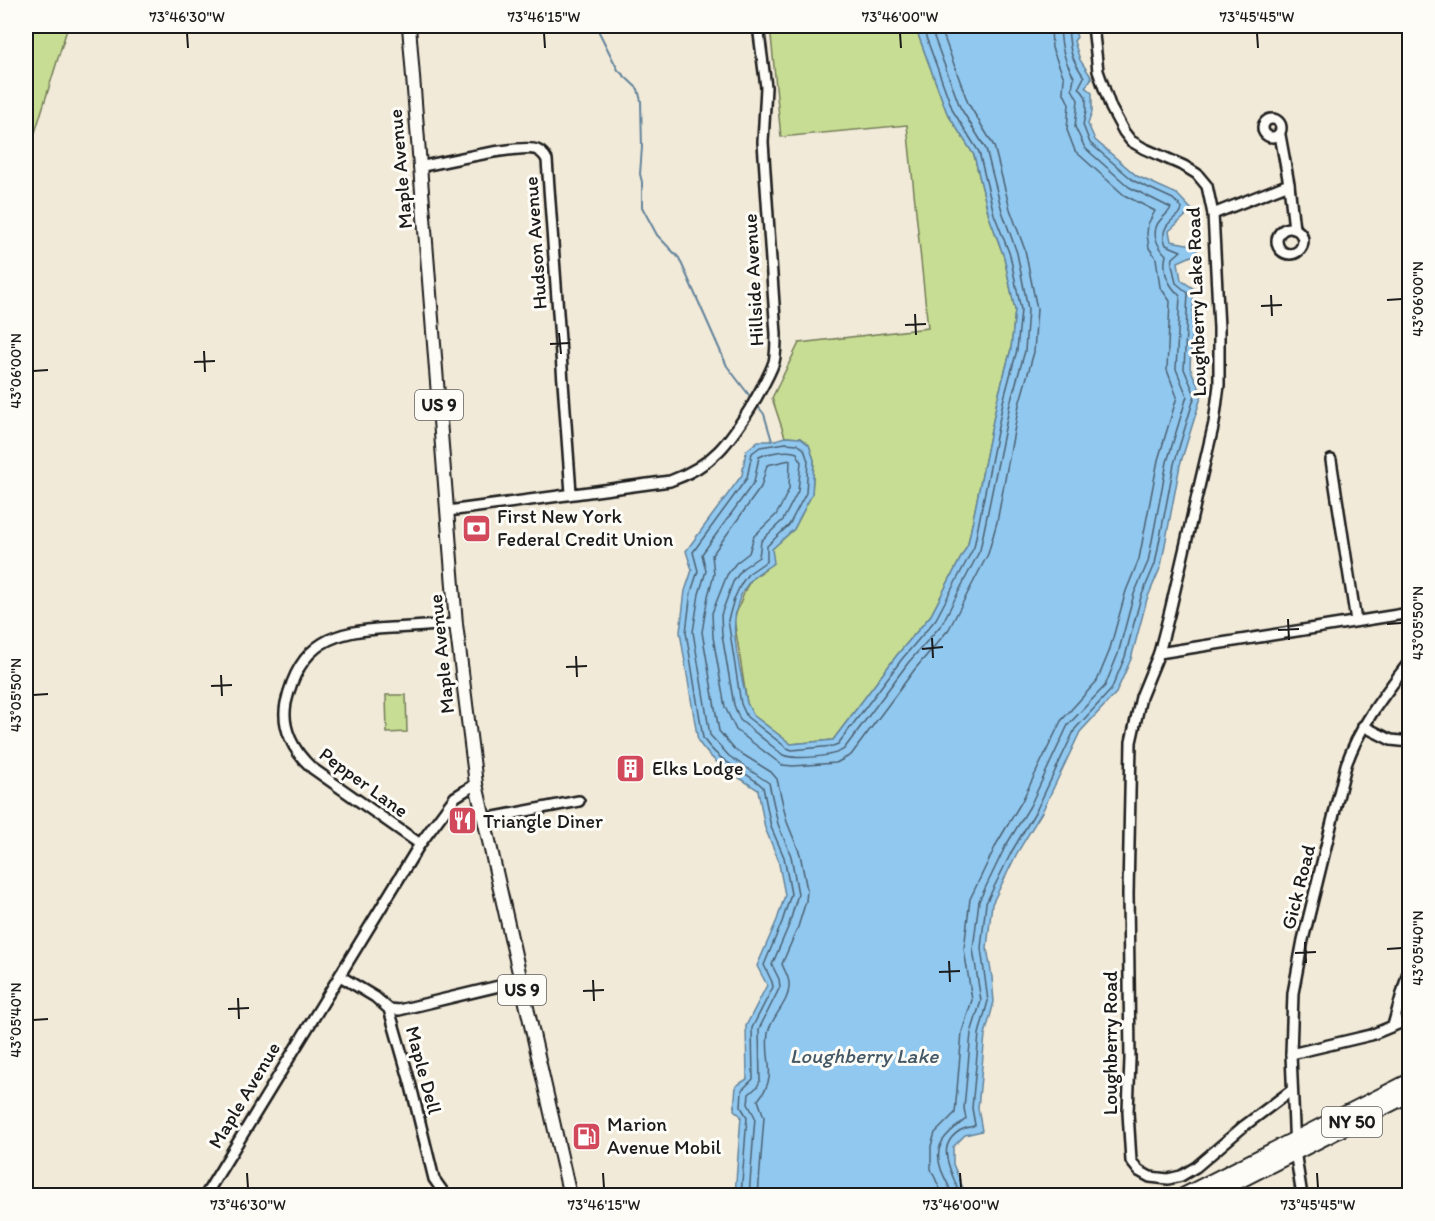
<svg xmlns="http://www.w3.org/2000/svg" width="1435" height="1221" viewBox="0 0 1435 1221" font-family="Itim,sans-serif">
<rect width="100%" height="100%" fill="#f2ead8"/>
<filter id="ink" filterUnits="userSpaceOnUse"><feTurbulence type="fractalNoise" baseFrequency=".0167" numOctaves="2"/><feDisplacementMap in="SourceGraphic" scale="12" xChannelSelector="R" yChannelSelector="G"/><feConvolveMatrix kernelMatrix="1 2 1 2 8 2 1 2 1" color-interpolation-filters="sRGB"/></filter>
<g filter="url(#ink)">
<g fill="#c7dd93" stroke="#727c58" stroke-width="1.5">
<path d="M26,26H68L26,162Z"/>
<path d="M770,26H915L947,113L974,155L989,216L1004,257L1015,310L1011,349L997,401L968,544L931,615L897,655L833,740L791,744L752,715L747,703L734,619L746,588L752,578L765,570L772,549L794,529L812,494L814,460L809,445L800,438L785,437L772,398L799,343L928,328L907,125L781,137Z"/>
<path d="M386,695H406L407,732L387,733Z"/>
</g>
<path fill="#91c8f0" stroke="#62839b" stroke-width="1.5" d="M915,26H1073L1077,37L1074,41L1080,60L1092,78L1085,87L1092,93V112L1088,124L1095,140L1137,176L1177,194L1192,210L1169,231L1171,241L1198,246L1196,254L1178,262L1181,280L1194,289L1190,368L1202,394L1180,465L1161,566L1147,599L1131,659L1116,693L1080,732L1042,812L1017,853L992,904L987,948L992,977L994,1002L985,1035L978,1108L982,1131L965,1135L953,1147V1164L966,1195H735L741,1116L734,1110L736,1086L747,1079L746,1026L767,985L757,966L777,920L785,895L778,859L765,828L758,790C734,774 714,765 698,741L680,632L685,591L692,570L686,551L742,475L746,451L758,441H772L785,437L800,438L809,445L814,460L812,494L794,529L772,549L774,563C767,568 757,573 751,580C721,613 740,664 747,703L753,715L791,744L833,740L897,655L931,615L968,544L997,401L1011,349L1015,310L1004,257L989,216L974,155L947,113Z"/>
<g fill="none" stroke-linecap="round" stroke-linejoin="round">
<g stroke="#4b6171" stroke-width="1.5">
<path d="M741,1196L747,1117L741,1107L742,1090L753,1079L752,1028L773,987L772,982L764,965L782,922L791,894L784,857L771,827L763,787C742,768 720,764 703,738L686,632L691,592L698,571L693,552L747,478L752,453L760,447L786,443L797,444L804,449L808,461L806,493L789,525L767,546V561L748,574L741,584L734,599L728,620L741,704L747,717L787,748L792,750L833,746L838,744L902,659L936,619L974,547L1003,402L1017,350L1021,310L1010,255L994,214L979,152L953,111L922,26"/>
<path d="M749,1196L755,1117L748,1104L749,1094L757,1087L760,1081L759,1029L780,987L779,979L772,965L789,925L798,894L791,856L778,824L769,783L729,756L710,735L693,632L699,594L706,571L702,554L754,482L759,457C767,453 788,449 797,453L801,462L798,491L783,520L761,541L759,557L743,568L733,582L721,615L722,635L734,705L740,720L783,755C795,760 834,757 844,749L908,663L942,624L980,550L1010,404L1025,351L1028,309L1017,253L1002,211L986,149L960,107L930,26"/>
<path d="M758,1196L764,1117L758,1100C779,1075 764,1062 768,1033C771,1017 789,1003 789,986C790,978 785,972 782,964L798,927L806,901L807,890L800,854L787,822L777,779L771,772L734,749L719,731L702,632L708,596L714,574L712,555L761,487L767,465L790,460L789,489L781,506L776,515L754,536L749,553L736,563L727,575L712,613L713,637L725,707L736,730L782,765L793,766L836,763L851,755L915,669L949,629L988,554L997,522L1019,405L1034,352L1037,309L1025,250L1010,209L994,146L968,103L940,26"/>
<path d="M943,1196L931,1169V1146L935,1133L955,1113L962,1032L972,1000L964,949L970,899L997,843L1022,801L1061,721L1097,681L1109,652L1126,591L1139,559L1158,460L1177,397L1167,370L1170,301L1160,287L1156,258L1149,248L1147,234L1148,224L1155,211L1124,195L1075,151L1067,130L1069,104L1063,91L1064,78L1052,48L1051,26"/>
<path d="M952,1196C950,1186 944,1178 941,1169C932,1143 949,1132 966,1119L964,1108L971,1033L981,1001L973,949L979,901L1005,847L1030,806L1068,725L1105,686L1118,654L1134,594L1148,562L1167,462L1187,396L1176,369L1180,296C1168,285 1162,272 1166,255C1158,247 1151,234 1158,223C1162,217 1168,214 1171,208L1129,187L1085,148L1075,127L1078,100L1072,89L1074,77C1063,58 1061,46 1060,26"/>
<path d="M960,1196C954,1173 932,1147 961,1130C966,1127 971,1128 975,1125L972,1108L979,1034L988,1001L981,948L986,903L1012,851L1037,809L1075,729L1111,690L1125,657L1141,597L1155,564L1174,464L1195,395L1184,369L1188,293L1176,283L1172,264L1173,258L1181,251L1166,245C1159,228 1170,222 1181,212L1182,208L1173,199L1134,181L1090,143L1083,125L1086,111V97L1079,87L1084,77C1069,55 1070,50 1068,26"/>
</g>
<g stroke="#62839b" stroke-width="2">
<path d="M596,26L618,70L638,89L641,101L642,147L640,174L642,182V207L657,235L679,258L727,366L752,399"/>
<path d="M756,404L764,414L772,441"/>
</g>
<defs>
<g id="minor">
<path d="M1093,26L1098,71L1111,108L1124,132L1131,141L1143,148L1184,166L1197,174L1207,186L1213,214L1219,328V385L1214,423L1170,611L1159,653L1141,697L1131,742L1128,894L1130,1059L1128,1112L1131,1161L1139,1171L1150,1177L1168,1179L1181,1176L1196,1167L1244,1126L1292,1090"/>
<circle cx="1272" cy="128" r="9"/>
<path d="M1280,135L1289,184L1294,229"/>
<path d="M419,167C440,163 522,143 537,150C542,152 545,156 547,160L571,493"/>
<path d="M1213,214L1289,184"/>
<circle cx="1290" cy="241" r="13"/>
<path d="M1331,460L1356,621"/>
<path d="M448,511L670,481C713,466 730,441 753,404C760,390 769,377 774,362C776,354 776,343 776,334L763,142L766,87L758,26"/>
<path d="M1159,653L1410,613"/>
<path d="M1363,726L1391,740L1410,742"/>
<path d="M484,819L579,801"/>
<path d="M420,844L312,768C294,752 281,728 286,703C300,641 334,631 391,628C413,627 435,625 456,624"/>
<path d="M340,976L375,997L389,1009L410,1082L434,1179L446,1196"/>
<path d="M389,1009L399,1010L520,981"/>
<path d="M1393,1026L1410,965"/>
<path d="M1291,1054L1371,1035L1410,1019"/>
<path d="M205,1196L420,844L455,797L476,784"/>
<path d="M1302,1196L1295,1151L1291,1054L1293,993L1303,940L1346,765C1360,725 1384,695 1410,661"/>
</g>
<path id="major" d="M409,26L456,624L476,784L570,1196"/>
<g id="highway">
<path d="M1183,1196L1410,1081"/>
<path d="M1209,1196L1410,1094"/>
</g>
</defs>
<use href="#minor" stroke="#1c1c1c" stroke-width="14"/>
<use href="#major" stroke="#1c1c1c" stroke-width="16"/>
<use href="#highway" stroke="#1c1c1c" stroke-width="18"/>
<use href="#minor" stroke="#fdfcf7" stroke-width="9"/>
<use href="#major" stroke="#fdfcf7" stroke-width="12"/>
<use href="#highway" stroke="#fdfcf7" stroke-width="14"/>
</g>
</g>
<path fill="none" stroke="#1c1c1c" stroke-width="2" d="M187,33L188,48M544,33L545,48M900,33L901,48M1257,33L1258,48M1271,295L1272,316M1387,300L1402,299M1261,306L1282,305M915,314L916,335M905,325L926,324M559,333L561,354M550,344L570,343M204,351L205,372M194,362L215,361M33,371L48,370M1288,619L1289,640M1387,624L1402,623M1278,630L1299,629M932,638L933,658M922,649L943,647M576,656L577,677M566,667L587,666M221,675L222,696M211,686L232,685M33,695L48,694M1305,942L1306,963M1387,949L1402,948M1295,953L1316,952M949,961L950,982M939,972L960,971M593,980L594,1001M583,991L604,990M238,998L239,1019M228,1009L249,1008M33,1020L48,1019M247,1173L248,1188M603,1173L604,1188M960,1173L961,1188M1317,1173L1318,1188"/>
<defs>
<symbol id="bank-square" viewBox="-11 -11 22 22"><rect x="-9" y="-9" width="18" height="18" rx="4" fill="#d1495b" stroke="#fdfcf7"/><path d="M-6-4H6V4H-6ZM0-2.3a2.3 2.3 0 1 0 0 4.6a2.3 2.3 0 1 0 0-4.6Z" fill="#fff"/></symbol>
<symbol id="building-square" viewBox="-11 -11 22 22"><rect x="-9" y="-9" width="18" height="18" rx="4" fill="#d1495b" stroke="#fdfcf7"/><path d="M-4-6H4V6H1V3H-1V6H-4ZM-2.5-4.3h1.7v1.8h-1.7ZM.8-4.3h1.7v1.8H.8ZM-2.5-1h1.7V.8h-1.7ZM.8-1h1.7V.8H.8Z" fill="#fff"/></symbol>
<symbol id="restaurant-square" viewBox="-11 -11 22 22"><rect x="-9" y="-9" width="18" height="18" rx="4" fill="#d1495b" stroke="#fdfcf7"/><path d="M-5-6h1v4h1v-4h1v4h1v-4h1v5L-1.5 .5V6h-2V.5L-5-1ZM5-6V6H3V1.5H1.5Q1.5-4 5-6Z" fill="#fff"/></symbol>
<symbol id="fuel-square" viewBox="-11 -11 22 22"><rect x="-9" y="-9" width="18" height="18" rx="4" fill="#d1495b" stroke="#fdfcf7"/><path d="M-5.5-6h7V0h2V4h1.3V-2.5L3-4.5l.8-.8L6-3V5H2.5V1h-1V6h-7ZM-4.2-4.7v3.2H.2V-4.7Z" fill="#fff"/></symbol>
</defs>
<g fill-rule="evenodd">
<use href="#bank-square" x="460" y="512" width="33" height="33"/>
<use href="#building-square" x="614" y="752" width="33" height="33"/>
<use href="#restaurant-square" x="446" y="804" width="33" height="33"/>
<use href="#fuel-square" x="570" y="1120" width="33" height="33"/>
</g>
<g text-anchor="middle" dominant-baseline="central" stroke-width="6" stroke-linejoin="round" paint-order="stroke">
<g fill="#fdfcf7" stroke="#605f5e" stroke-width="1.5">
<rect x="415" y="390" width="48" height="30" rx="4.5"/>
<rect x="498" y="975" width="48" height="30" rx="4.5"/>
<rect x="1322" y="1107" width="60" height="30" rx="4.5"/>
</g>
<g font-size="18" font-weight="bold" fill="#1c1c1c">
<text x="439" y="405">US 9</text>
<text x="522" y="990">US 9</text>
<text x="1352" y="1122">NY 50</text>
</g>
<g font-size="20" fill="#1c1c1c" stroke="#fdfcf7">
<text transform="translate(400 169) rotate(-95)">Maple Avenue</text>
<text transform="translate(535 243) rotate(-94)">Hudson Avenue</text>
<text transform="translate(753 280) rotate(-93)">Hillside Avenue</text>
<text transform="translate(1196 302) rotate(-92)">Loughberry Lake Road</text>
<text transform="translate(441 654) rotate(-96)">Maple Avenue</text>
<text transform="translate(364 782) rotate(36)">Pepper Lane</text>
<text transform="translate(1298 887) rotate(-76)">Gick Road</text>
<text transform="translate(1110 1043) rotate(-90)">Loughberry Road</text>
<text transform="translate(424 1070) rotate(75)">Maple Dell</text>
<text transform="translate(244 1095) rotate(-59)">Maple Avenue</text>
</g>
<g font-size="20" fill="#1c1c1c" stroke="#fdfcf7" text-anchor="start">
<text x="497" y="516">First New York<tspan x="497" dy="23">Federal Credit Union</tspan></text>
<text x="652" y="768">Elks Lodge</text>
<text x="483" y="821">Triangle Diner</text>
<text x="607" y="1124">Marion<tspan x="607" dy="23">Avenue Mobil</tspan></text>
</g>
<g font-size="21" font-style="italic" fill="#455866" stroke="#fdfcf7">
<text x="864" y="1055">Loughberry Lake</text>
</g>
</g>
<rect width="1435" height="1221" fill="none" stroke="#fdfcf7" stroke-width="66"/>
<rect x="33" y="33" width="1369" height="1155" fill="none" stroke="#1c1c1c" stroke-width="2"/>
<g font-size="15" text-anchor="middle" fill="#1c1c1c">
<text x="187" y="22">73°46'30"W</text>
<text x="544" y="22">73°46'15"W</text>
<text x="900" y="22">73°46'00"W</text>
<text x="1257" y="22">73°45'45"W</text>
<text transform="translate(1418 299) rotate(-90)" y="5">43°06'00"N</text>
<text transform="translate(16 371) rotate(-90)" y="5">43°06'00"N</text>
<text transform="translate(1418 623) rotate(-90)" y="5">43°05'50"N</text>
<text transform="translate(16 695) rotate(-90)" y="5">43°05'50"N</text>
<text transform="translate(1418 948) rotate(-90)" y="5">43°05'40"N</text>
<text transform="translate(16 1020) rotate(-90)" y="5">43°05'40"N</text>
<text x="248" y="1210">73°46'30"W</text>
<text x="604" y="1210">73°46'15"W</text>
<text x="961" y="1210">73°46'00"W</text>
<text x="1318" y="1210">73°45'45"W</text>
</g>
</svg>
